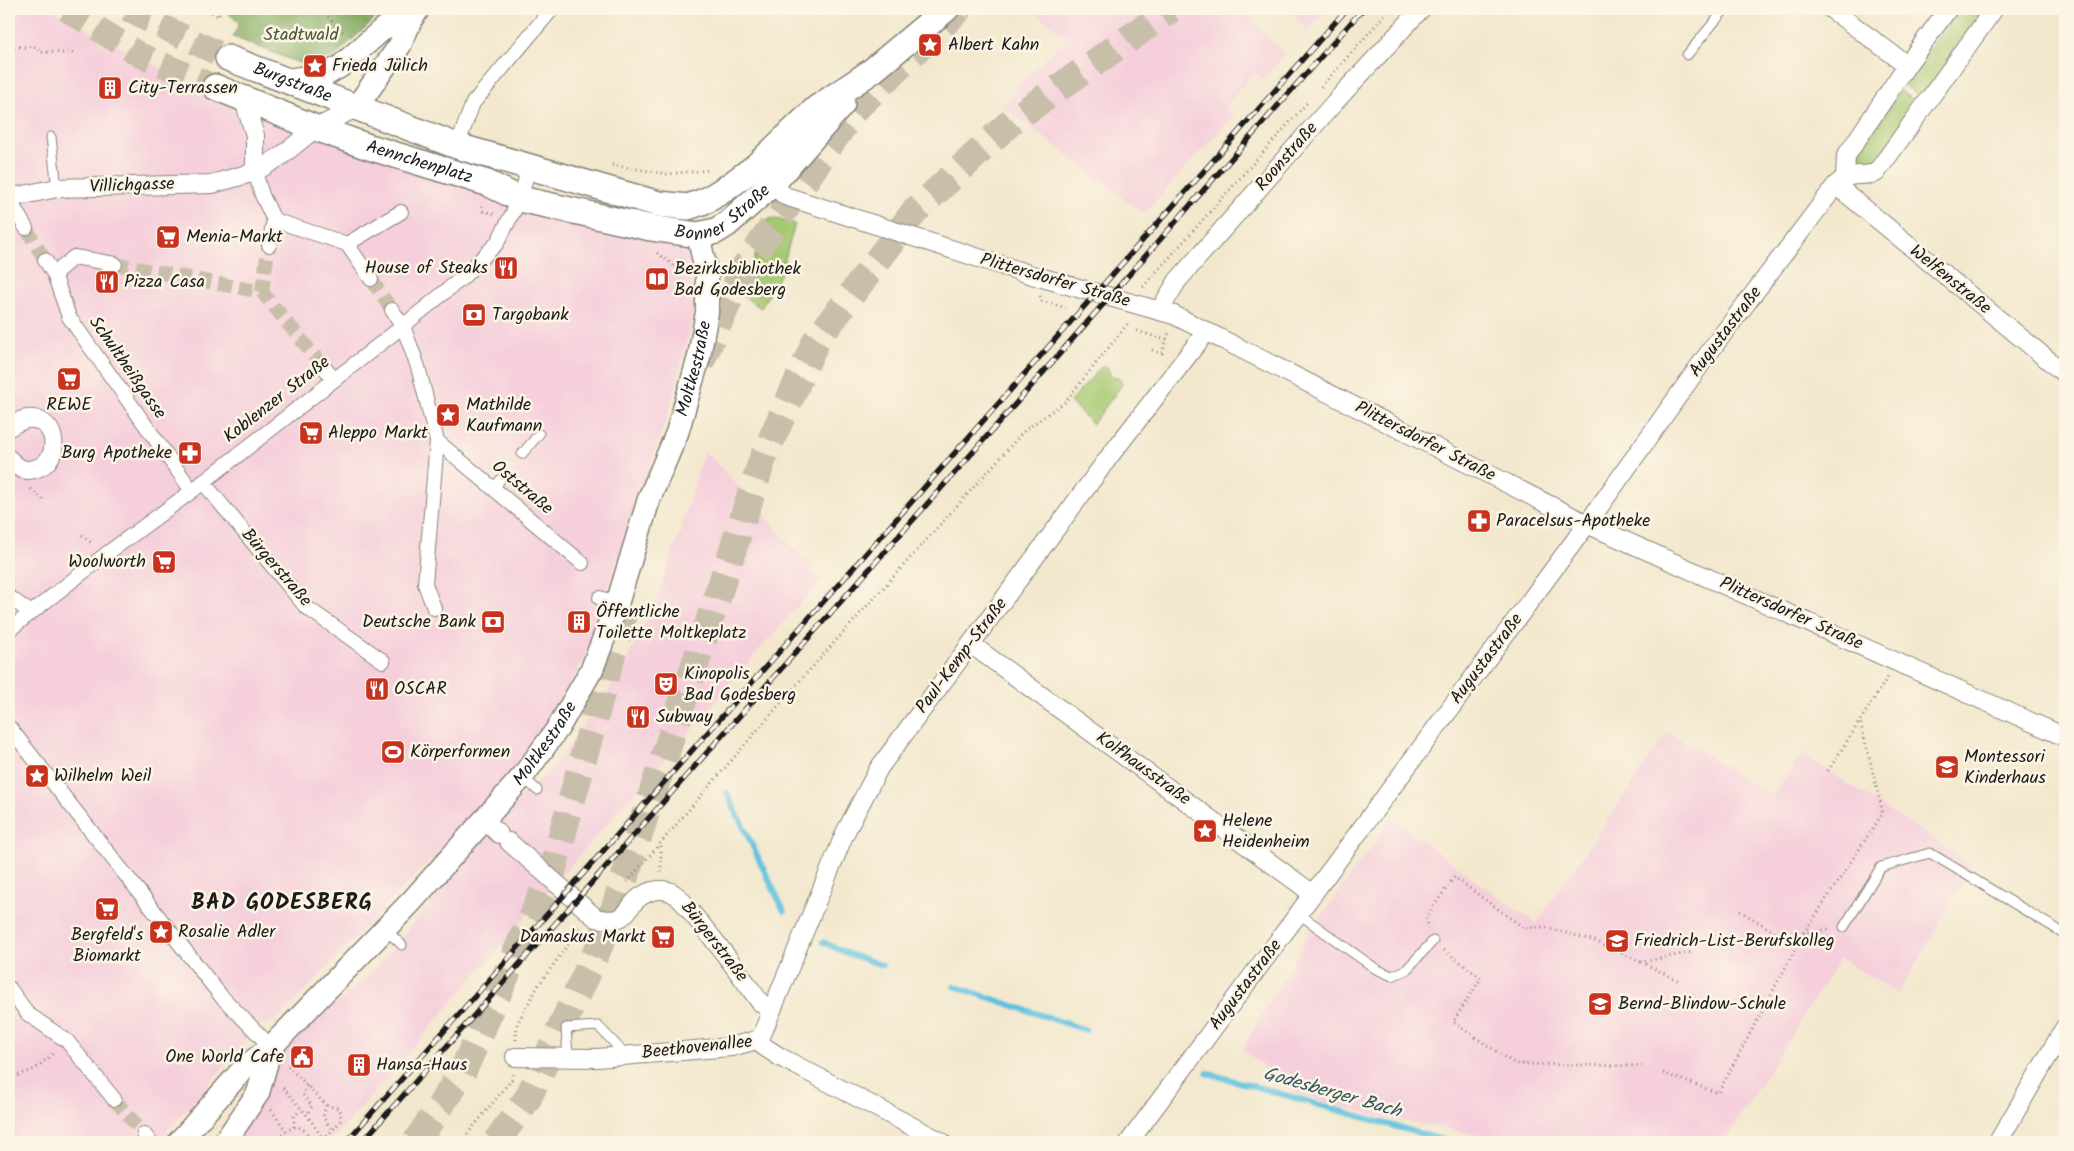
<svg xmlns="http://www.w3.org/2000/svg" width="2074" height="1151" viewBox="0 0 2074 1151" font-family="Kalam,sans-serif">
<rect width="100%" height="100%" fill="#fcf5e5"/>
<filter id="ink" filterUnits="userSpaceOnUse"><feTurbulence type="fractalNoise" baseFrequency=".02" numOctaves="2"/><feDisplacementMap in="SourceGraphic" scale="10" xChannelSelector="R" yChannelSelector="G"/><feConvolveMatrix kernelMatrix="1 2 1 2 8 2 1 2 1" color-interpolation-filters="sRGB"/></filter>
<filter id="wash" filterUnits="userSpaceOnUse"><feTurbulence type="fractalNoise" baseFrequency=".0096" numOctaves="4" result="noise"/><feDisplacementMap in="SourceGraphic" scale="20" xChannelSelector="R" yChannelSelector="G"/><feGaussianBlur stdDeviation="1.12" result="paint"/><feColorMatrix in="noise" values="0 0 0 0 0 0 0 0 0 0 0 0 0 0 0 0 0 1.4 0 .05"/><feComposite in="paint" operator="in"/></filter>
<g filter="url(#wash)">
<rect width="100%" height="100%" fill="#f3e8ce"/>
<g fill="#f5cfdb">
<path d="M9,9H51L211,95L538,213L689,248L693,317L672,401L584,659L548,723L493,795L275,1021L260,1025L158,1142H9Z"/>
<path d="M1030,9H1241L1285,55L1263,80L1255,72L1225,108L1234,115L1144,214L1003,106L1027,76L1067,38Z"/>
<path d="M1290,9H1328L1308,31Z"/>
<path d="M704,451L746,493L821,580L729,684L702,719L642,783L337,1135L329,1142H236L274,1058L369,976L507,811L555,765L605,696L628,658L654,605L680,532Z"/>
<path d="M1668,732L1772,796L1802,754L1973,865L1898,994L1840,958L1724,1142H1509L1474,1134L1376,1116L1296,1093L1242,1049L1315,924L1392,819L1536,924Z"/>
</g>
<g fill="#a6c871" stroke="#617246">
<path d="M1958,9H1984L1921,98L1904,85Z"/>
<path d="M1900,91L1917,103L1880,154L1868,166L1860,167L1854,160Z"/>
<path d="M773,218L795,224L780,275L761,308L743,296L766,221Z"/>
<path d="M1103,365L1108,369L1110,375L1118,378L1123,383L1093,424L1070,402Z"/>
</g>
<path fill="#84ac63" stroke="#506440" d="M224,9H385L334,57L299,63L233,37L239,23Z"/>
<g fill="none" stroke-linecap="round" stroke-linejoin="round">
<g stroke="#61c2df" stroke-width="6">
<path d="M727,793L784,911"/>
<path d="M823,942L849,954L882,965"/>
<path d="M954,986L1086,1030"/>
<path d="M1207,1073L1450,1142"/>
</g>
</g>
</g>
<g filter="url(#ink)">
<g fill="none" stroke-linecap="round" stroke-linejoin="round">
<g stroke="#c8bfaa" stroke-width="14" stroke-dasharray="14 7" stroke-linecap="butt">
<path d="M26,228L45,260"/>
<path d="M115,264L262,292L322,365"/>
<path d="M371,279L392,310"/>
<path d="M262,292L269,245"/>
<path d="M114,1099L144,1134"/>
</g>
<g stroke="#c8bfaa" stroke-width="25" stroke-dasharray="25 12" stroke-linecap="butt">
<path d="M66,9L140,55L215,87"/>
<path d="M128,9L144,18L228,58"/>
</g>
<g stroke="#c8bfaa" stroke-width="28" stroke-dasharray="28 14" stroke-linecap="butt">
<path d="M700,363L744,268L854,110L959,9"/>
<path d="M416,1142L462,1073L551,875L627,600"/>
<path d="M496,1142L528,1098L609,925L763,458L816,341L915,211L1013,120L1171,9"/>
</g>
<defs>
<g id="service">
<path d="M1687,55L1725,9"/>
<path d="M51,137L57,188"/>
<path d="M522,454L539,434"/>
<path d="M494,489L500,480"/>
<path d="M523,777L537,790"/>
<path d="M1299,914L1376,969L1392,976L1406,970L1433,941"/>
<path d="M1844,927L1881,867L1930,853L2065,934"/>
<path d="M386,930L402,945"/>
<path d="M568,1057L566,1028L598,1026L626,1055"/>
</g>
<g id="pedestrian">
<path d="M457,146L473,103L552,9"/>
<path d="M255,172L262,195L274,220L347,244L371,279"/>
<path d="M9,199L26,228"/>
<path d="M347,244L401,212"/>
<path d="M269,245L274,220"/>
<path d="M45,260L54,274L69,317L192,491"/>
<path d="M54,274L74,257L115,264"/>
<path d="M392,310L403,326L418,367L437,441L425,584L434,608"/>
<path d="M322,365L334,379"/>
<path d="M437,441L582,563"/>
<path d="M203,482L306,607L383,661"/>
<path d="M9,597L30,612"/>
<path d="M600,598L617,604"/>
<path d="M9,630L105,555L192,491L403,326L462,278L497,243L520,199L529,167"/>
<path d="M9,727L221,996L271,1047"/>
<path d="M9,988L28,1014L67,1041L114,1099"/>
<path d="M144,1134L150,1142"/>
</g>
<g id="minor">
<path d="M1831,9L1907,65"/>
<path d="M243,98L255,135V172"/>
<path d="M1845,177L1846,156L1907,65L1948,9"/>
<path d="M772,184L785,196L1032,275L1174,315L1587,524L2065,737"/>
<path d="M1836,185L2065,374"/>
<path d="M9,198L57,188L212,184L255,172L281,156L316,128L356,108"/>
<path d="M1159,311L1178,280L1335,102L1421,9"/>
<path d="M9,427C15,424 20,420 27,419C60,416 64,468 28,470C20,470 14,465 9,459"/>
<path d="M972,645L1313,894"/>
<path d="M483,819L499,834"/>
<path d="M509,842L596,918C634,926 622,904 647,893C655,889 666,889 673,893C682,899 688,908 694,916C718,943 739,973 760,1002L770,1010"/>
<path d="M760,1039L845,833L879,768L1109,457L1206,332"/>
<path d="M760,1039L763,1046L780,1057L942,1142"/>
<path d="M515,1057L597,1058L731,1047L760,1039"/>
<path d="M1129,1142L1587,524L1710,351L1836,185C1852,170 1857,178 1876,173L1994,9"/>
<path d="M1998,1142L2065,1027"/>
</g>
<g id="tertiary">
<path d="M287,80L327,74L341,66L384,28L412,18"/>
<path d="M356,108L400,45L412,18L417,11"/>
<path id="s1" d="M179,1142L244,1068L271,1047L411,902L523,776L558,728L592,669L617,604L649,499L677,433L699,357L707,312V274L698,235"/>
<path d="M225,1142L258,1093L271,1047"/>
</g>
<g id="secondary">
<path id="s2" d="M228,58L457,146L659,204L688,207L707,200L728,187L755,167L817,108L872,71L946,9"/>
<path id="s3" d="M215,87L316,128L366,146L487,183L520,199L651,228L698,235L716,231L727,224L772,184L842,104"/>
</g>
</defs>
<use href="#service" stroke="#888275" stroke-width="11"/>
<use href="#pedestrian" stroke="#888275" stroke-width="16"/>
<use href="#minor" stroke="#888275" stroke-width="20"/>
<use href="#tertiary" stroke="#888275" stroke-width="25"/>
<use href="#secondary" stroke="#888275" stroke-width="28"/>
<g stroke="#888275" stroke-width="3" stroke-dasharray="1 4" stroke-linecap="butt">
<path d="M210,9L209,10L218,17L222,9"/>
<path d="M310,9L324,13L345,34"/>
<path d="M968,16L977,9"/>
<path d="M9,47H36L41,52L73,53"/>
<path d="M1321,87L1390,9"/>
<path d="M612,165L667,174L710,170"/>
<path d="M482,206L483,211L494,214"/>
<path d="M657,253L679,269L685,267"/>
<path d="M1143,287L1307,103"/>
<path d="M1040,296L1042,301L1066,308"/>
<path d="M1137,331L1166,340"/>
<path d="M1152,350L1162,353L1169,332"/>
<path d="M31,489L46,502"/>
<path d="M82,535L93,544"/>
<path d="M1828,771L1888,677"/>
<path d="M661,872V843"/>
<path d="M627,882L798,683L1025,430L1065,402L1129,322"/>
<path d="M1740,911L1781,936L1831,929"/>
<path d="M1429,929L1426,918L1454,877L1524,928L1544,927L1595,941L1641,962L1693,952"/>
<path d="M1444,950L1481,978L1453,1022L1515,1064L1642,1066"/>
<path d="M1641,962L1679,981"/>
<path d="M516,1040L517,1024L538,986L580,928"/>
<path d="M288,1066L326,1105L337,1108L341,1112L340,1122L321,1142"/>
<path d="M1663,1073L1718,1093L1804,933L1883,813L1860,721"/>
<path d="M9,1079L35,1069L55,1052"/>
<path d="M307,1086L303,1095L312,1106L307,1115"/>
<path d="M283,1088L307,1115L325,1142"/>
<path d="M326,1105L323,1117L333,1131"/>
<path d="M271,1110L287,1132"/>
<path d="M294,1127V1116L301,1110"/>
<path d="M274,1142C296,1123 296,1121 316,1142"/>
<path d="M461,1142L512,1079L513,1074"/>
</g>
<use href="#service" stroke="#fff" stroke-width="9"/>
<use href="#pedestrian" stroke="#fff" stroke-width="14"/>
<use href="#minor" stroke="#fff" stroke-width="18"/>
<use href="#tertiary" stroke="#fff" stroke-width="22"/>
<use href="#secondary" stroke="#fff" stroke-width="25"/>
<defs>
<g id="rail">
<path d="M346,1142L1347,9"/>
<path d="M362,1142L951,477L1363,9"/>
</g>
</defs>
<use href="#rail" stroke="#1c1c1c" stroke-width="5.5"/>
<use href="#rail" stroke="#fcf5e5" stroke-width="4" stroke-dasharray="11" stroke-linecap="butt"/>
</g>
</g>
<defs>
<symbol id="sight-square" viewBox="-11 -11 22 22"><rect x="-9" y="-9" width="18" height="18" rx="4" fill="#c8321e" stroke="#fcf5e5"/><path d="M0-6L1.8-2.2L6-1.7L2.9 1.2L3.7 5.4L0 3.3L-3.7 5.4L-2.9 1.2L-6-1.7L-1.8-2.2Z" fill="#fff"/></symbol>
<symbol id="building-square" viewBox="-11 -11 22 22"><rect x="-9" y="-9" width="18" height="18" rx="4" fill="#c8321e" stroke="#fcf5e5"/><path d="M-4-6H4V6H1V3H-1V6H-4ZM-2.5-4.3h1.7v1.8h-1.7ZM.8-4.3h1.7v1.8H.8ZM-2.5-1h1.7V.8h-1.7ZM.8-1h1.7V.8H.8Z" fill="#fff"/></symbol>
<symbol id="supermarket-square" viewBox="-11 -11 22 22"><rect x="-9" y="-9" width="18" height="18" rx="4" fill="#c8321e" stroke="#fcf5e5"/><path d="M-6-5.5h2.5l.6 2H6L4.5 2H-2.5L-4.4-4H-6ZM-1.5 3.2a1.3 1.3 0 1 0 .1 0ZM3 3.2a1.3 1.3 0 1 0 .1 0Z" fill="#fff"/></symbol>
<symbol id="restaurant-square" viewBox="-11 -11 22 22"><rect x="-9" y="-9" width="18" height="18" rx="4" fill="#c8321e" stroke="#fcf5e5"/><path d="M-5-6h1v4h1v-4h1v4h1v-4h1v5L-1.5 .5V6h-2V.5L-5-1ZM5-6V6H3V1.5H1.5Q1.5-4 5-6Z" fill="#fff"/></symbol>
<symbol id="library-square" viewBox="-11 -11 22 22"><rect x="-9" y="-9" width="18" height="18" rx="4" fill="#c8321e" stroke="#fcf5e5"/><path d="M-6-4Q-3-5.5-.7-3.5V5Q-3 3-6 4ZM6-4Q3-5.5 .7-3.5V5Q3 3 6 4Z" fill="#fff"/></symbol>
<symbol id="bank-square" viewBox="-11 -11 22 22"><rect x="-9" y="-9" width="18" height="18" rx="4" fill="#c8321e" stroke="#fcf5e5"/><path d="M-6-4H6V4H-6ZM0-2.3a2.3 2.3 0 1 0 0 4.6a2.3 2.3 0 1 0 0-4.6Z" fill="#fff"/></symbol>
<symbol id="pharmacy-square" viewBox="-11 -11 22 22"><rect x="-9" y="-9" width="18" height="18" rx="4" fill="#c8321e" stroke="#fcf5e5"/><path d="M-2-6h4v4h4v4h-4v4h-4v-4h-4v-4h4Z" fill="#fff"/></symbol>
<symbol id="theatre-square" viewBox="-11 -11 22 22"><rect x="-9" y="-9" width="18" height="18" rx="4" fill="#c8321e" stroke="#fcf5e5"/><path d="M-5-5.5Q0-4 5-5.5V0Q5 5 0 6Q-5 5-5 0ZM-3.3-2.5H-1v1.5H-3.3ZM1-2.5H3.3v1.5H1ZM-2.8 1Q0 5.5 2.8 1Z" fill="#fff"/></symbol>
<symbol id="stadium-square" viewBox="-11 -11 22 22"><rect x="-9" y="-9" width="18" height="18" rx="4" fill="#c8321e" stroke="#fcf5e5"/><path d="M0-5a6.5 5 0 1 0 0 10a6.5 5 0 1 0 0-10ZM-3.5-1.8h7v3.6h-7Z" fill="#fff"/></symbol>
<symbol id="school-square" viewBox="-11 -11 22 22"><rect x="-9" y="-9" width="18" height="18" rx="4" fill="#c8321e" stroke="#fcf5e5"/><path d="M0-5L7-2L0 1L-7-2ZM-4 1L0 2.5L4 1V4Q0 6-4 4Z" fill="#fff"/></symbol>
<symbol id="civic-square" viewBox="-11 -11 22 22"><rect x="-9" y="-9" width="18" height="18" rx="4" fill="#c8321e" stroke="#fcf5e5"/><path d="M-.6-6.5H3V-4.5H.6V-3L4-1V1h2V6H-6V1h2V-1L-.6-3ZM-1.2 2.5V6h2.4V2.5Z" fill="#fff"/></symbol>
</defs>
<g fill-rule="evenodd">
<use href="#sight-square" x="916" y="31" width="28" height="28"/>
<use href="#sight-square" x="301" y="52" width="28" height="28"/>
<use href="#building-square" x="96" y="74" width="28" height="28"/>
<use href="#supermarket-square" x="154" y="223" width="28" height="28"/>
<use href="#restaurant-square" x="492" y="254" width="28" height="28"/>
<use href="#library-square" x="643" y="265" width="28" height="28"/>
<use href="#restaurant-square" x="93" y="268" width="28" height="28"/>
<use href="#bank-square" x="460" y="301" width="28" height="28"/>
<use href="#supermarket-square" x="55" y="365" width="28" height="28"/>
<use href="#sight-square" x="434" y="401" width="28" height="28"/>
<use href="#supermarket-square" x="297" y="419" width="28" height="28"/>
<use href="#pharmacy-square" x="176" y="439" width="28" height="28"/>
<use href="#pharmacy-square" x="1465" y="507" width="28" height="28"/>
<use href="#supermarket-square" x="150" y="548" width="28" height="28"/>
<use href="#bank-square" x="479" y="608" width="28" height="28"/>
<use href="#building-square" x="565" y="608" width="28" height="28"/>
<use href="#theatre-square" x="652" y="670" width="28" height="28"/>
<use href="#restaurant-square" x="363" y="675" width="28" height="28"/>
<use href="#restaurant-square" x="624" y="703" width="28" height="28"/>
<use href="#stadium-square" x="379" y="738" width="28" height="28"/>
<use href="#school-square" x="1933" y="753" width="28" height="28"/>
<use href="#sight-square" x="23" y="762" width="28" height="28"/>
<use href="#sight-square" x="1191" y="817" width="28" height="28"/>
<use href="#supermarket-square" x="93" y="895" width="28" height="28"/>
<use href="#sight-square" x="147" y="918" width="28" height="28"/>
<use href="#supermarket-square" x="649" y="923" width="28" height="28"/>
<use href="#school-square" x="1603" y="927" width="28" height="28"/>
<use href="#school-square" x="1586" y="990" width="28" height="28"/>
<use href="#civic-square" x="288" y="1043" width="28" height="28"/>
<use href="#building-square" x="345" y="1051" width="28" height="28"/>
</g>
<g text-anchor="middle" dominant-baseline="central" stroke-width="5" stroke-linejoin="round" paint-order="stroke">
<g font-size="18" fill="#4c583a" stroke="#fcf5e5">
<text x="301" y="35">Stadtwald</text>
</g>
<g font-size="18" fill="#1c1c1c" stroke="#fcf5e5" text-anchor="start">
<text x="948" y="45">Albert Kahn</text>
<text x="332" y="66">Frieda Jülich</text>
<text x="128" y="88">City-Terrassen</text>
<text x="186" y="237">Menia-Markt</text>
<text x="488" y="268" text-anchor="end">House of Steaks</text>
<text x="674" y="269">Bezirksbibliothek<tspan x="674" dy="21">Bad Godesberg</tspan></text>
<text x="124" y="282">Pizza Casa</text>
<text x="492" y="315">Targobank</text>
<text x="69" y="405" text-anchor="middle">REWE</text>
<text x="466" y="405">Mathilde<tspan x="466" dy="21">Kaufmann</tspan></text>
<text x="328" y="433">Aleppo Markt</text>
<text x="172" y="453" text-anchor="end">Burg Apotheke</text>
<text x="1496" y="521">Paracelsus-Apotheke</text>
<text x="146" y="562" text-anchor="end">Woolworth</text>
<text x="596" y="612">Öffentliche<tspan x="596" dy="21">Toilette Moltkeplatz</tspan></text>
<text x="476" y="622" text-anchor="end">Deutsche Bank</text>
<text x="684" y="674">Kinopolis<tspan x="684" dy="21">Bad Godesberg</tspan></text>
<text x="394" y="689">OSCAR</text>
<text x="656" y="717">Subway</text>
<text x="410" y="752">Körperformen</text>
<text x="1964" y="757">Montessori<tspan x="1964" dy="21">Kinderhaus</tspan></text>
<text x="54" y="776">Wilhelm Weil</text>
<text x="1222" y="821">Helene<tspan x="1222" dy="21">Heidenheim</tspan></text>
<text x="178" y="932">Rosalie Adler</text>
<text x="107" y="935" text-anchor="middle">Bergfeld's<tspan x="107" dy="21">Biomarkt</tspan></text>
<text x="646" y="937" text-anchor="end">Damaskus Markt</text>
<text x="1634" y="941">Friedrich-List-Berufskolleg</text>
<text x="1618" y="1004">Bernd-Blindow-Schule</text>
<text x="284" y="1057" text-anchor="end">One World Cafe</text>
<text x="376" y="1065">Hansa-Haus</text>
</g>
<g font-size="18" fill="#1c1c1c" stroke="#fcf5e5">
<text stroke="none"><textPath href="#s2" startOffset="69">Burgstraße</textPath></text>
<text transform="translate(1287 157) rotate(-49)">Roonstraße</text>
<text stroke="none"><textPath href="#s3" startOffset="218">Aennchenplatz</textPath></text>
<text transform="translate(132 186) rotate(-2)">Villichgasse</text>
<text stroke="none"><textPath href="#s3" startOffset="538">Bonner Straße</textPath></text>
<text transform="translate(1950 280) rotate(39)">Welfenstraße</text>
<text transform="translate(1055 281) rotate(16)">Plittersdorfer Straße</text>
<text transform="translate(1726 332) rotate(-53)">Augustastraße</text>
<text transform="translate(127 368) rotate(55)">Schultheißgasse</text>
<text stroke="none"><textPath href="#s1" startOffset="948">Moltkestraße</textPath></text>
<text transform="translate(277 400) rotate(-38)">Koblenzer Straße</text>
<text transform="translate(1425 442) rotate(27)">Plittersdorfer Straße</text>
<text transform="translate(522 488) rotate(40)">Oststraße</text>
<text transform="translate(276 568) rotate(49)">Bürgerstraße</text>
<text transform="translate(1791 614) rotate(24)">Plittersdorfer Straße</text>
<text transform="translate(962 656) rotate(-53)">Paul-Kemp-Straße</text>
<text transform="translate(1487 659) rotate(-53)">Augustastraße</text>
<text stroke="none"><textPath href="#s1" startOffset="542">Moltkestraße</textPath></text>
<text transform="translate(1143 769) rotate(36)">Kolfhausstraße</text>
<text transform="translate(714 942) rotate(52)">Bürgerstraße</text>
<text transform="translate(1246 985) rotate(-53)">Augustastraße</text>
<text transform="translate(697 1048) rotate(-6)">Beethovenallee</text>
</g>
<g font-size="19" font-style="italic" fill="#345660" stroke="#fcf5e5">
<text transform="translate(1332 1093) rotate(16)">Godesberger Bach</text>
</g>
<g font-size="22" font-weight="bold" letter-spacing="1" fill="#1c1c1c" stroke="#fcf5e5">
<text x="282" y="903">BAD GODESBERG</text>
</g>
</g>
<rect width="2074" height="1151" fill="none" stroke="#fcf5e5" stroke-width="30"/>
</svg>
